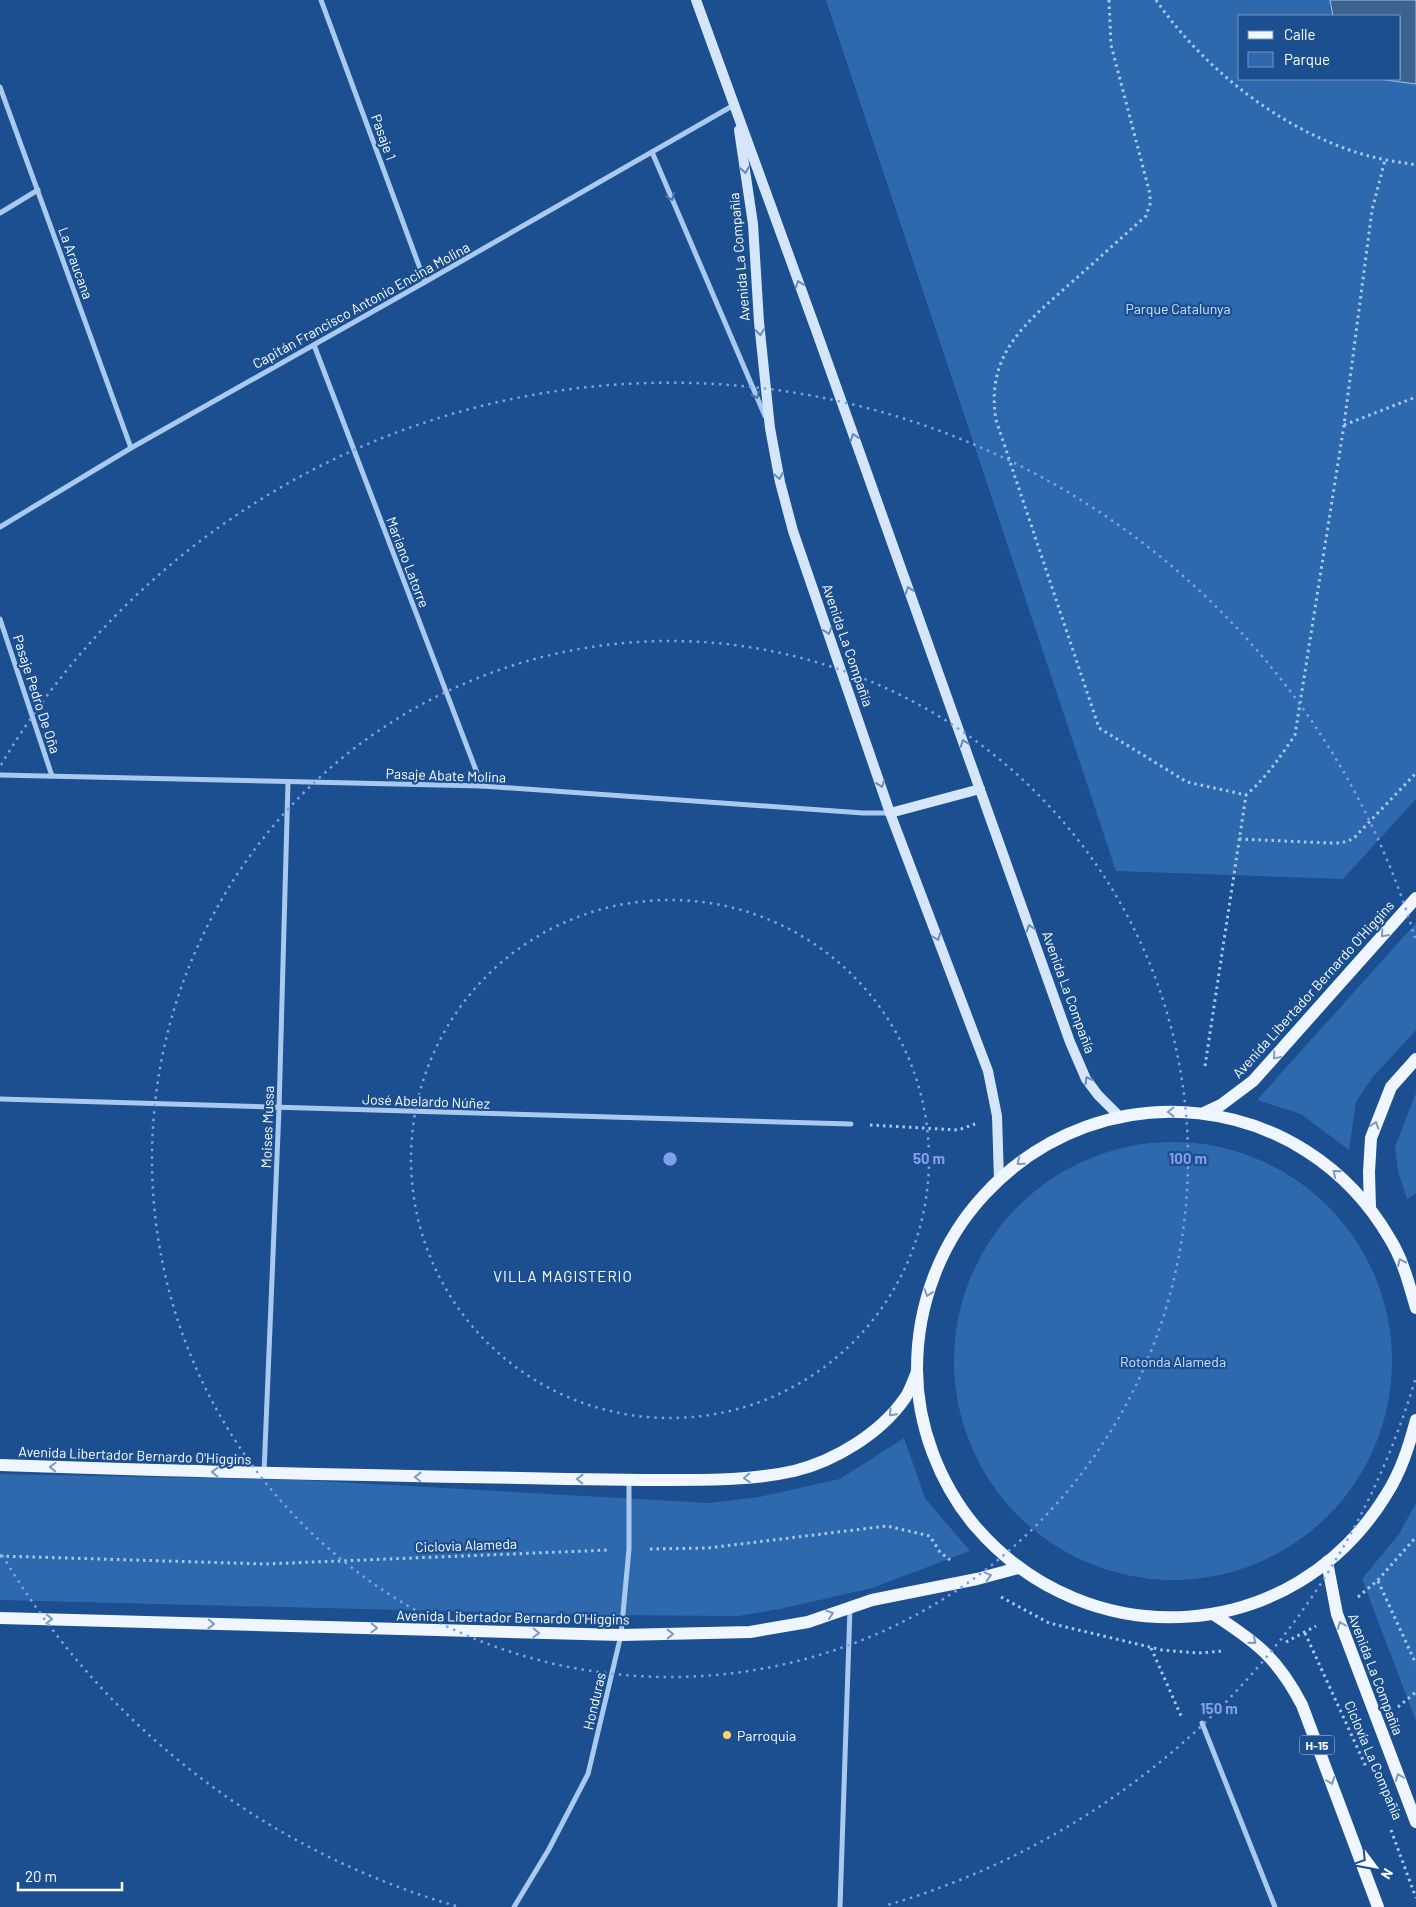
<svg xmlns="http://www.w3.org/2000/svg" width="1416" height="1907" viewBox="0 0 1416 1907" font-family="Barlow,sans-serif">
<rect width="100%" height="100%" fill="#1b4f8f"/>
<g fill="#2e69ad" fill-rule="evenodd">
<path d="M826,0H1416V799L1343,879L1116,871ZM1240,16H1400V79H1240Z"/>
<path d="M1416,923V1030L1372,1078L1356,1102L1349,1150L1301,1114L1257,1100Z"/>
<path d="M1416,1093V1193L1407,1199L1398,1171L1395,1147Z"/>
<circle cx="1173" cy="1361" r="219"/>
<path d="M904,1438L925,1498L970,1551L872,1588L780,1609L738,1616L598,1615L0,1600V1474L301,1480L710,1503L759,1497L840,1479Z"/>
<path d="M1416,1503V1721L1362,1579L1399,1534Z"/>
</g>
<path fill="#3c6290" stroke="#9cc4f0" d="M1330,0H1416V84L1378,79H1400V16H1333Z"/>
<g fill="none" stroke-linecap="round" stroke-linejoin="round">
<g stroke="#a9c9ee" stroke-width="3" stroke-dasharray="2.5 4" stroke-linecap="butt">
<path d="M1109,0L1111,45L1150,194V204L1146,216C1121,238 1097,260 1072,282C1027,322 985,353 996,420L1099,728L1187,782L1246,795C1266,778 1280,757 1295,735L1344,425L1372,210L1385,160"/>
<path d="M1156,0C1207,74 1296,142 1386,160C1396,162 1406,163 1416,165"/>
<path d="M1344,425L1416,397"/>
<path d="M1239,839L1329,843H1341L1353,839L1416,773"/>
<path d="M1205,1066L1246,795"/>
<path d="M870,1125L958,1130L975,1124"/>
<path d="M650,1549L708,1548L887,1526L930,1536L940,1552L950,1560"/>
<path d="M0,1556L265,1564L609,1550"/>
<path d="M1378,1581L1416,1664"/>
<path d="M1001,1597L1049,1623L1162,1650L1198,1653L1223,1651"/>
<path d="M1358,1597L1377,1581L1416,1537"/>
<path d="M1305,1633L1367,1769"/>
<path d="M1286,1642L1316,1626"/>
<path d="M1151,1648L1182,1718"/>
<path d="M1398,1707L1416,1692"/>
<path d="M1391,1830L1416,1898"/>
</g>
<g stroke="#a9c9ee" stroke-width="5">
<path d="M321,0L425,282"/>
<path d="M0,87L131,448"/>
<path d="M652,152L765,416"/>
<path d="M0,213L38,190"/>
<path d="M314,345L482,786"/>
<path d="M0,527L131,448L425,282L734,105"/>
<path d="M0,619L52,776"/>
<path d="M0,775L482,786L863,813H890"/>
<path d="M0,1099L851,1124"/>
<path d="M264,1473L279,1109L288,782"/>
<path d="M1202,1723L1275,1907"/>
<path d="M514,1907L549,1849L588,1774L621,1635L629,1549V1481"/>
<path d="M840,1907L850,1608"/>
</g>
<g stroke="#d6e6fa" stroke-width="10">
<path d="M696,0L816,330L1070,1042L1086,1079L1098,1095L1119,1116"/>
<path d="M739,130L753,224L759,322L770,428L780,482L793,531L890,813L988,1071L997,1116L999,1179"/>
<path d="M890,813L980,789"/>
</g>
<g stroke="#f0f6ff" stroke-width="12">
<path d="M1204,1113L1221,1105L1253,1081L1416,898"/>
<path d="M1370,1208L1369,1172L1371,1138L1391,1087L1416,1059"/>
<path d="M1416,1308C1409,1284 1403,1260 1390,1239C1304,1090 1102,1068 985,1194C941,1241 917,1304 917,1369C917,1425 939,1483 975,1526C1089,1659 1294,1645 1386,1495C1401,1472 1409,1446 1416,1420"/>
<path d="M0,1465C173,1471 347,1475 520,1478C570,1479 620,1480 670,1480C711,1480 754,1480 794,1471C835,1461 881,1433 905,1398C910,1391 913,1381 917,1372"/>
<path d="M1327,1562L1337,1614L1416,1822"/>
<path d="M1213,1614C1256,1642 1277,1657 1302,1705L1378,1907"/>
<path d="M0,1618L621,1635L750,1632L808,1622L872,1600L977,1579L1018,1568"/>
</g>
</g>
<defs><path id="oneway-chevron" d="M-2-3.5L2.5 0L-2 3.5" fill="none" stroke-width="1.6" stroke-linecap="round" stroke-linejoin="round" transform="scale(1.25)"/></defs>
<g stroke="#668bba">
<use href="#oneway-chevron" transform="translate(745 170) rotate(81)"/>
<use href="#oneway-chevron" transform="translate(799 284) rotate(-110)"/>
<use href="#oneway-chevron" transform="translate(760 332) rotate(84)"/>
<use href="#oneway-chevron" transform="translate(854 437) rotate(-110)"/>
<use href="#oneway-chevron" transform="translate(779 476) rotate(79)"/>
<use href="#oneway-chevron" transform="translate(909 590) rotate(-110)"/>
<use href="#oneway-chevron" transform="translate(828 631) rotate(71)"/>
<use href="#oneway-chevron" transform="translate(964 743) rotate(-110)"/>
<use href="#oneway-chevron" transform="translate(881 784) rotate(71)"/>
<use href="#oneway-chevron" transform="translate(1030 928) rotate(-109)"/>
<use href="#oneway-chevron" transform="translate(937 937) rotate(69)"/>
<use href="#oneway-chevron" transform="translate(1088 1080) rotate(-120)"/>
</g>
<g stroke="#4674ac">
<use href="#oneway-chevron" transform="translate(671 197) rotate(67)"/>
<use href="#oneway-chevron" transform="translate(756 395) rotate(67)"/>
</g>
<g stroke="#7b9ac1">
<use href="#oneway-chevron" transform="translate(1384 934) rotate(131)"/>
<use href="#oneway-chevron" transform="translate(1276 1056) rotate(131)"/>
<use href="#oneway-chevron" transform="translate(1171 1112) rotate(179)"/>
<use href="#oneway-chevron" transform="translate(1375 1125) rotate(-71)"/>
<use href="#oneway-chevron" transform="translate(1020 1162) rotate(141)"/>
<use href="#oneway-chevron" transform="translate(1336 1173) rotate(-141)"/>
<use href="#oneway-chevron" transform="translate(1401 1262) rotate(-114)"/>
<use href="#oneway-chevron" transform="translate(928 1293) rotate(109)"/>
<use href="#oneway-chevron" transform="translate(892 1413) rotate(133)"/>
<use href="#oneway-chevron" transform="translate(53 1467) rotate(-178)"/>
<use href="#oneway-chevron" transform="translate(215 1472) rotate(-178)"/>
<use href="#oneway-chevron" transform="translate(418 1477) rotate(-179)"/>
<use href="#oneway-chevron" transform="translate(747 1478) rotate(176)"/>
<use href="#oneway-chevron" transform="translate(580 1479) rotate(-179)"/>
<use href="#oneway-chevron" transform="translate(988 1576) rotate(-15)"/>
<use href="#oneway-chevron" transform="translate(830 1614) rotate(-19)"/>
<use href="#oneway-chevron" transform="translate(49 1619) rotate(2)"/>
<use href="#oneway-chevron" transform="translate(211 1624) rotate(2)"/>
<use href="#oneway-chevron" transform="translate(1341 1625) rotate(-111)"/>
<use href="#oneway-chevron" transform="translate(374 1628) rotate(2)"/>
<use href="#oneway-chevron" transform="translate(536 1633) rotate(2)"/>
<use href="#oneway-chevron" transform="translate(670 1634) rotate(-1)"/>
<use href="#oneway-chevron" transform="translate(1253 1641) rotate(39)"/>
<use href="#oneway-chevron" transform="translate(1399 1777) rotate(-111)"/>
<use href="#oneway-chevron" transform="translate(1331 1781) rotate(69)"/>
</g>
<g fill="none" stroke="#839eea" stroke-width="2.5" stroke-dasharray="2.5 5">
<circle cx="670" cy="1159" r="259"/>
<circle cx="670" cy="1159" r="518"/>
<path d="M1415 1380A777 777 0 0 1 884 1906M456 1906A777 777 0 0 1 1 1553M1 765A777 777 0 0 1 1415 938"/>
</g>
<circle fill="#ffd166" stroke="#1b4f8f" stroke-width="2" cx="727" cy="1735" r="5"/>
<g text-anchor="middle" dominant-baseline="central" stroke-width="4.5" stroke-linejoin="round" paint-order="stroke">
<rect fill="#1b4f8f" stroke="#bbcadd" stroke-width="1" x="1299.5" y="1735.5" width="35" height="19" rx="4"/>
<g font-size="12" font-weight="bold" fill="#fff">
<text x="1317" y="1745">H-15</text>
</g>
<g font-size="14" fill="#fff" stroke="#1b4f8f">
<text transform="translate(384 137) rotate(70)">Pasaje 1</text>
<text transform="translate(739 257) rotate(-95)">Avenida La Compañía</text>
<text transform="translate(76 263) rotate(70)">La Araucana</text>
<text transform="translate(361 305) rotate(-29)">Capitán Francisco Antonio Encina Molina</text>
<text transform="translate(408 562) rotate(69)">Mariano Latorre</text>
<text transform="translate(848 645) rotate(71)">Avenida La Compañía</text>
<text transform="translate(37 694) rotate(72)">Pasaje Pedro De Oña</text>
<text transform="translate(446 775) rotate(2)">Pasaje Abate Molina</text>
<text transform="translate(1313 989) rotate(-48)">Avenida Libertador Bernardo O'Higgins</text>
<text transform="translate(1069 992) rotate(70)">Avenida La Compañía</text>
<text transform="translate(426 1101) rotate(2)">José Abelardo Núñez</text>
<text transform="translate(267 1127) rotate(-88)">Moises Mussa</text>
<text transform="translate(135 1455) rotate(2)">Avenida Libertador Bernardo O'Higgins</text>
<text transform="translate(466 1545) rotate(-2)">Ciclovía Alameda</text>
<text transform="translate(513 1617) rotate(1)">Avenida Libertador Bernardo O'Higgins</text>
<text transform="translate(1376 1674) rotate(69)">Avenida La Compañía</text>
<text transform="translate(594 1701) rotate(-77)">Honduras</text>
<text transform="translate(1374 1760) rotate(67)">Ciclovía La Compañía</text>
</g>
<g font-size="14" fill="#cfe3fa" stroke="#1b4f8f">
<text x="1178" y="308">Parque Catalunya</text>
<text x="1173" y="1361">Rotonda Alameda</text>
</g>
<g font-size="14" fill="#fff" stroke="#1b4f8f" text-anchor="start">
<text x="737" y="1735">Parroquia</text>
</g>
<g font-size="15" letter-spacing="1" fill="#fff" stroke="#1b4f8f">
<text x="563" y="1276">VILLA MAGISTERIO</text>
</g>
</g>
<circle cx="670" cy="1159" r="8" fill="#839eea" stroke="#1b4f8f" stroke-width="2.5"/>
<g font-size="15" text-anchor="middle" font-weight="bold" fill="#839eea" stroke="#1b4f8f" stroke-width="4.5" stroke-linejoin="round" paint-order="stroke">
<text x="929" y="1164">50 m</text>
<text x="1188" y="1164">100 m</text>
<text x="1219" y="1714">150 m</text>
</g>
<rect x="1238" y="15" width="162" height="65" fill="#1b4f8f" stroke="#7695bc"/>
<rect x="1248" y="31" width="25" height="8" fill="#f0f6ff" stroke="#7695bc"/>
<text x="1284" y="40" font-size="15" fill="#ffffff">Calle</text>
<rect x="1248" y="52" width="25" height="15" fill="#2e69ad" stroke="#7695bc"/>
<text x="1284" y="65" font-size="15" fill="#ffffff">Parque</text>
<g transform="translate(1376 1867) rotate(122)" stroke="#1b4f8f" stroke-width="4" paint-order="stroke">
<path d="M0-4L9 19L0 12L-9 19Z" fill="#ffffff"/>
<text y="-8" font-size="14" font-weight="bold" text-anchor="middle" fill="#ffffff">N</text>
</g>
<path d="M18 1882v8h104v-8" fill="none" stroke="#ffffff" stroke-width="2.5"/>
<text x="25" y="1882" font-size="15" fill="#ffffff" stroke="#1b4f8f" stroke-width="4" paint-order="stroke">20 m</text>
</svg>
